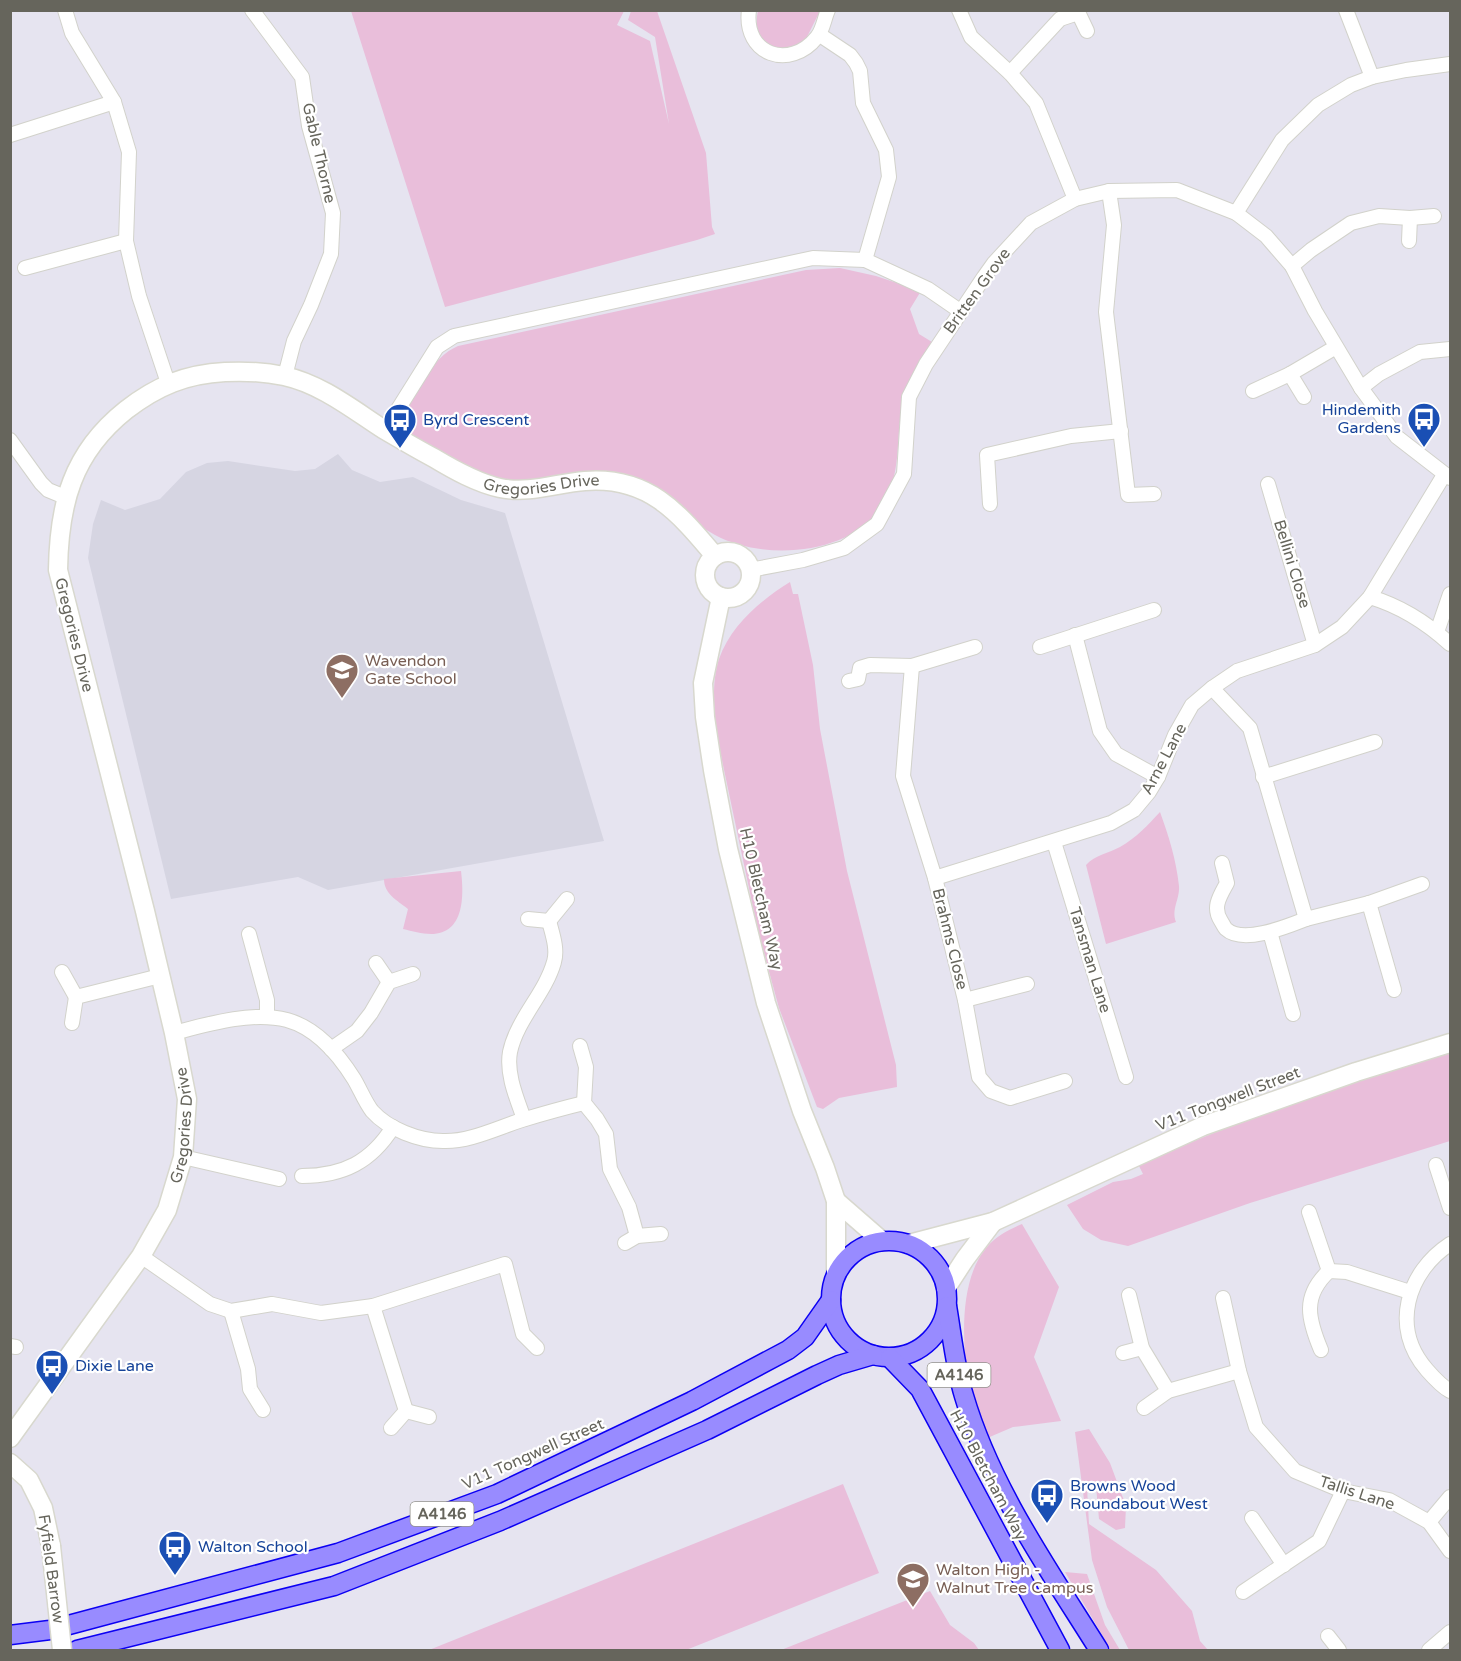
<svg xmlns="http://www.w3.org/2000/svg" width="1461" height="1661" viewBox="0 0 1461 1661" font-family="'Varela Round',sans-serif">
<rect width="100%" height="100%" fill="#e6e4f0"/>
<path fill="#d6d5e2" d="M338,454L352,470L380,482L413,477L461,500L505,513L604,841L328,890L298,877L171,899L88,558L93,524L101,500L125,510L160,499L186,472L207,463L228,461L295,471L315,469Z"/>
<g fill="#e9beda">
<path d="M351,11H624L617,25L650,41L669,124L655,37L628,20L631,11H657L706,153L712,227L715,234L697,240L445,307Z"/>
<path d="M758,11H820L806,39L797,47L776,49C759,41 754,29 758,11Z"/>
<path d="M840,268L876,276L921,291L910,309L919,334L932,342C921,362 908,382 903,404C896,433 901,460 890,490C867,554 769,564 715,535C691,522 669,501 643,488L492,483L398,428L400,421C415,396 431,357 458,346L806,270Z"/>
<path d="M790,582L793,594H798L813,665L820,729L847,871L896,1065L897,1087L839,1098L823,1109L817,1107L779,1008L758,931L715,727C714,705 712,680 719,659C731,625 761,600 790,582Z"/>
<path d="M1160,812C1169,837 1176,859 1179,886C1180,899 1171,909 1176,922L1106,944L1086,865C1095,855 1109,853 1120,847C1136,838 1148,825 1160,812Z"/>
<path d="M461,871C464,895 465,934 431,934C422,934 412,931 403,929L408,909C397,900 384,894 384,879Z"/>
<path d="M1450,1051V1141L1250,1203L1128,1246L1101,1240L1083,1229L1067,1205L1113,1182L1131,1179L1143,1174L1138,1164L1265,1112L1384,1071Z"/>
<path d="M1022,1224L1059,1287L1034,1357L1061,1421L1013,1427L985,1439C980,1425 974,1410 971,1395C962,1353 957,1281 987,1247C996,1236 1010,1229 1022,1224Z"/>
<path d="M1089,1429L1110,1463L1126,1506L1125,1528L1116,1530L1099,1519L1096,1486L1091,1483L1087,1487L1089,1524L1156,1570L1192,1611L1200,1641L1208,1650H1129L1107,1607L1092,1560L1075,1432Z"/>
<path d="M843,1484L879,1573L686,1650H429Z"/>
<path d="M1065,1572L1087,1574L1105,1625L1120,1650H1111Z"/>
<path d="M930,1591L950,1625L974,1643L979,1650H781Z"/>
</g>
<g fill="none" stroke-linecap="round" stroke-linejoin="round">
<defs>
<g id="street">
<path d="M65,10L72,33L114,102L129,152L126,241L139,296L168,383"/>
<path d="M252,10L302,77L309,126L333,213L331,254L311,305L294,341L285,376"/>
<path d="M749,10C743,55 790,71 817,37C823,30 824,19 828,10"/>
<path d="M959,10L971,37L1010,73L1036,103L1075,199"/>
<path d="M1077,10L1087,31"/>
<path d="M1346,10L1372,77"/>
<path d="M820,35L850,55L856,63L860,71L863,103L886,150L889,177L865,260"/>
<path d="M1010,73L1060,19L1078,13"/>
<path d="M10,135L114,102"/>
<path d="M1109,191L1114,225L1106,312L1128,495L1154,494"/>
<path d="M1236,213L1282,140L1318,105L1351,85L1372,77L1406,70L1450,64"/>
<path d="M1409,241L1410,218"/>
<path d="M1292,266L1311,250L1351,223L1379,216L1410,218L1434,216"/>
<path d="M25,268L126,241"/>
<path d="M1290,374L1304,397"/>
<path d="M1361,388L1379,374L1420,352L1450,349"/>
<path d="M1253,391L1290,374L1336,347"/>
<path d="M385,430L437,347L454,336L813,258L865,260L928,289L960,311"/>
<path d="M10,440L41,483L48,490L65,497"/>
<path d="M1268,484L1315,645"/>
<path d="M990,504L987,455L1071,436L1121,431"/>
<path d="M750,570L803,560L844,548L877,524L904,474L909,397L926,364L984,277L994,263L1031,223L1075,199L1109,191L1177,190L1236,213L1266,236L1292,266L1315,311L1361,388L1397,437L1450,478"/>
<path d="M1370,597C1400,606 1427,623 1450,644"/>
<path d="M1437,632L1450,594"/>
<path d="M1075,635L1100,731L1116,754L1158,777"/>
<path d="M1040,647L1154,610"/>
<path d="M912,666L903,776L935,878L965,1000L979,1077L991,1091L1010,1098L1065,1081"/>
<path d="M849,681L858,679L860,668L870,665L912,666L975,647"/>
<path d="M1212,688L1250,728L1306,919L1369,903L1422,884"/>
<path d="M1263,777L1375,742"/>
<path d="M1054,842L1126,1077"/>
<path d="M1222,863L1227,883C1220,896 1212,907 1221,921C1223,924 1224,927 1226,929C1243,945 1288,926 1306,919"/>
<path d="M935,878L1111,823L1134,810L1149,792L1158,777L1175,735L1192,705L1212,688L1237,671L1315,645L1342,627L1370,597L1444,475"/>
<path d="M1369,903L1394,990"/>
<path d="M528,919L549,921"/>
<path d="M549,921L567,899"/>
<path d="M1270,932L1293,1014"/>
<path d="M249,934L267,1000V1017"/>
<path d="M376,963L389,982"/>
<path d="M62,972L76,997"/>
<path d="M965,1000L1027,984"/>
<path d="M72,1023L76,997L160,976"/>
<path d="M174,1033C208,1024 251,1011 287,1020C316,1028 339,1055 354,1079C360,1089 365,1102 372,1111C388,1129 419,1141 443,1141C469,1142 497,1128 522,1120C542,1114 563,1108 584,1103"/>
<path d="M580,1046L586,1067L584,1103L597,1119L606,1134L610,1169L629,1207L637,1236"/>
<path d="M331,1049L357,1031L371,1013L389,982L413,974"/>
<path d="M524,1119C517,1099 506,1074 510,1052C517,1019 545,994 554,962C558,949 552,933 549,921"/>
<path d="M183,1157L279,1179"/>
<path d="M1436,1165L1450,1208"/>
<path d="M302,1176C343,1176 371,1162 393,1127"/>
<path d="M1309,1212L1329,1271"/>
<path d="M625,1243L637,1236L661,1234"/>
<path d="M1450,1244C1407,1272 1390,1328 1427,1370C1434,1378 1441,1386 1450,1391"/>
<path d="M141,1256L210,1304L231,1311L272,1304L321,1313L373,1306L505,1264L523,1334L537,1348"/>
<path d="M1129,1295L1142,1348L1168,1391"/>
<path d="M1223,1298L1239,1371L1256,1427L1295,1471L1343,1491L1389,1500L1429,1522L1450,1551"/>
<path d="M373,1306L406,1411"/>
<path d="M231,1311L248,1369L250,1389L263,1410"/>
<path d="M10,1346L16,1347"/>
<path d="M1321,1350C1308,1319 1302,1296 1329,1271L1347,1272L1410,1292"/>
<path d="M1123,1353L1142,1348"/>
<path d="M1144,1408L1168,1391L1239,1371"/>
<path d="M406,1411L429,1417"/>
<path d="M391,1428L406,1411"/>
<path d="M1252,1518L1284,1565"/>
<path d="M1429,1522L1450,1497"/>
<path d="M1243,1592L1319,1541L1343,1491"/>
<path d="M1328,1636L1339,1650"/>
<path d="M1429,1650L1450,1632"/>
</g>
<g id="secondary">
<circle cx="728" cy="575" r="23"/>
<path d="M721,597L703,683L705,717L713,770L728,849L766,1003L802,1111L825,1168L836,1201V1274"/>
<path d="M836,1201L882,1241"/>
<path d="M909,1244L993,1222L1203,1126L1356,1072L1450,1043"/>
<path d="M946,1288L965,1259L993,1222"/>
<path id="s1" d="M10,1438L141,1256L167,1210L183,1157L187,1099L174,1033L145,911L58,570C59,504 72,453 126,410C157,386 186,374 225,372C245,371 265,372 284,376C321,384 352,409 383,429C400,439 417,449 434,458C454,470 477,483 500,488C530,494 557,483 585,481C648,476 678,512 715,556"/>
<path d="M10,1463L29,1480L43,1508L51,1546"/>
</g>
<g id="highway">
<circle cx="889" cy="1299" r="58"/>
<path d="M947,1306C952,1335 955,1367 964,1396C991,1488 1049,1570 1099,1650"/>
<path d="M890,1358L920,1389L1060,1650"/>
<path d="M10,1635L50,1630L338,1553L497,1494L692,1401L788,1350L805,1337L831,1300"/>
<path d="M77,1650L334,1586L500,1521L707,1430L817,1375L839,1365L873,1355"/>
</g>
</defs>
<use href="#street" stroke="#d2d2cb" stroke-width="16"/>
<use href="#secondary" stroke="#d8d8ce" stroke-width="21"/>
<use href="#highway" stroke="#0c00f3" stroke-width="21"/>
<use href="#street" stroke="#fff" stroke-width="14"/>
<use href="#secondary" stroke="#fff" stroke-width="18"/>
<use href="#highway" stroke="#988bff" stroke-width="18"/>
<defs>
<path id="secondary-bridge" d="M51,1546L62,1650"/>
</defs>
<use href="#secondary-bridge" stroke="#d8d8ce" stroke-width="21" stroke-linecap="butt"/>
<use href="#secondary-bridge" stroke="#fff" stroke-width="18"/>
</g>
<defs>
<symbol id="bus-pin" viewBox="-11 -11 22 30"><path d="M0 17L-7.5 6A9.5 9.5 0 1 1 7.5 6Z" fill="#1a4fb4" stroke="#fff"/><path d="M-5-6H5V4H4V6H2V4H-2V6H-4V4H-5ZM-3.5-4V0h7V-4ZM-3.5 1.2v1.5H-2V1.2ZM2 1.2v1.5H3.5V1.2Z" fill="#fff"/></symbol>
<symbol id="school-pin" viewBox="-11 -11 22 30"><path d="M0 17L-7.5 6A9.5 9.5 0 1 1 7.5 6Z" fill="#8d6e63" stroke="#fff"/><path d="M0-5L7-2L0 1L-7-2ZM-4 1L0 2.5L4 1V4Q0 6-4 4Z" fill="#fff"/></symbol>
</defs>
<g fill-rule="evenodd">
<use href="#bus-pin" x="1405" y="400" width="38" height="52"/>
<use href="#bus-pin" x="381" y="401" width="38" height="52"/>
<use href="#school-pin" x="323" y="651" width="38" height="52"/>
<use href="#bus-pin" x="33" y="1347" width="38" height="52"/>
<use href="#bus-pin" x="1028" y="1476" width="38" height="52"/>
<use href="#bus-pin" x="156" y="1528" width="38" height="52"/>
<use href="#school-pin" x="894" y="1560" width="38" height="52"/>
</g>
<g text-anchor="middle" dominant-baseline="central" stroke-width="4.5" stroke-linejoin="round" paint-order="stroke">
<g fill="#fff" stroke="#94938d" stroke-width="1.5">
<rect x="927.5" y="1363" width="63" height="24" rx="4.5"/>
<rect x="410.5" y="1502" width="63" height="24" rx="4.5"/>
</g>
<g font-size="15" font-weight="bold" fill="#66655c">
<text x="959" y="1375">A4146</text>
<text x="442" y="1514">A4146</text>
</g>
<g font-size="16" fill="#66655c" stroke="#fff">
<text transform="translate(319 153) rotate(77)">Gable Thorne</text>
<text transform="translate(977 291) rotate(-54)">Britten Grove</text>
<text stroke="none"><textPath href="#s1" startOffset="1569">Gregories Drive</textPath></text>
<text transform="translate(1292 564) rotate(73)">Bellini Close</text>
<text transform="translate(74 635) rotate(76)">Gregories Drive</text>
<text transform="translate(1164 759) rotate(-62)">Arne Lane</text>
<text transform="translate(761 899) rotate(77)">H10 Bletcham Way</text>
<text transform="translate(950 939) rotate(76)">Brahms Close</text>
<text transform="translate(1090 960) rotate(73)">Tansman Lane</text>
<text transform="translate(1228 1099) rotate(-21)">V11 Tongwell Street</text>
<text stroke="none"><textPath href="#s1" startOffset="364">Gregories Drive</textPath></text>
<text transform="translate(533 1454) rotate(-24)">V11 Tongwell Street</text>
<text transform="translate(988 1475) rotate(62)">H10 Bletcham Way</text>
<text transform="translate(1357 1493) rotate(18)">Tallis Lane</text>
<text transform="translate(51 1569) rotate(82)">Fyfield Barrow</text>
</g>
<g font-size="16" fill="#164399" stroke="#fff" text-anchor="start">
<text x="1401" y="410" text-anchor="end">Hindemith<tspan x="1401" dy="18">Gardens</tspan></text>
<text x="423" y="420">Byrd Crescent</text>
<text x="75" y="1366">Dixie Lane</text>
<text x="1070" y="1486">Browns Wood<tspan x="1070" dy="18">Roundabout West</tspan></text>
<text x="198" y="1547">Walton School</text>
</g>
<g font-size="16" fill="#785e54" stroke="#fff" text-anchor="start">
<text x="365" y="661">Wavendon<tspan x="365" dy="18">Gate School</tspan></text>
<text x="936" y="1570">Walton High -<tspan x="936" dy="18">Walnut Tree Campus</tspan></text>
</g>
</g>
<rect width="1461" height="1661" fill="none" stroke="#66655c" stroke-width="24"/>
</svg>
